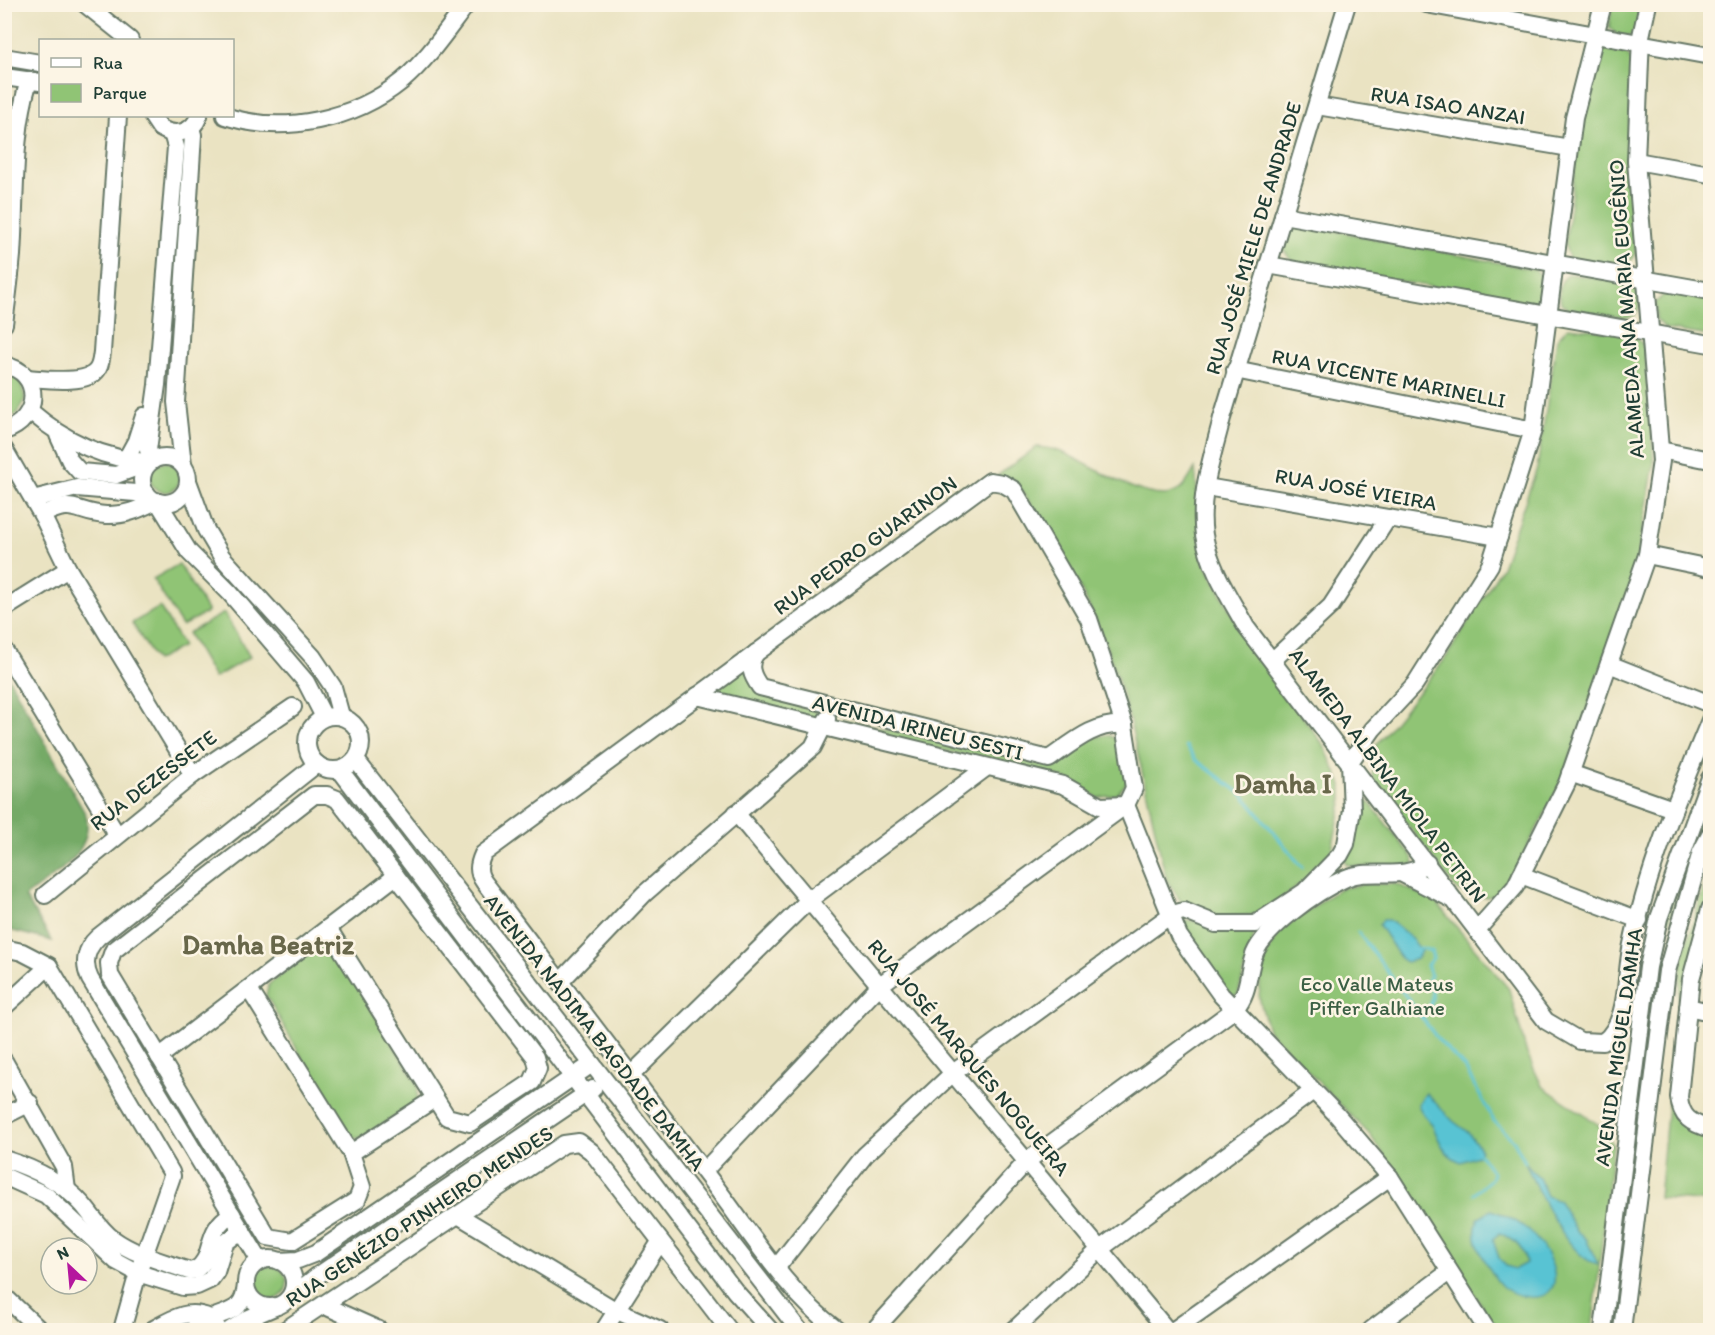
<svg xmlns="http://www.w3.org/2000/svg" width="1715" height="1335" viewBox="0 0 1715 1335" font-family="Itim,sans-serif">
<rect width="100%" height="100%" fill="#fcf5e5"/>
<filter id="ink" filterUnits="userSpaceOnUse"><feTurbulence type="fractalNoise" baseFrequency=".0167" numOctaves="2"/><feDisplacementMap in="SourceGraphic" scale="12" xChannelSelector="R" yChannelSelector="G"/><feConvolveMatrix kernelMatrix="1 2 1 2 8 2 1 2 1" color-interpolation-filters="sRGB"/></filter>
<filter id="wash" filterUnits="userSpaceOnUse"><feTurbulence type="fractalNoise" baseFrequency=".008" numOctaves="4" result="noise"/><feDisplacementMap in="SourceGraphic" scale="24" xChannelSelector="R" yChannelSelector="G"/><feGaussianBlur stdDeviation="1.35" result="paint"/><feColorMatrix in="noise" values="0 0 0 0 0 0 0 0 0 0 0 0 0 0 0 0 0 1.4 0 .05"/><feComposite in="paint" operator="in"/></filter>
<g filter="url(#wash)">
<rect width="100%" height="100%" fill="#eae3c2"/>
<g fill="#90c475" stroke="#588054" stroke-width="1.5">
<path d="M1612,5H1643L1634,36H1617L1609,27Z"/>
<path d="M1610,47L1620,48L1633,61L1627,159L1636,253L1627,265L1616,266L1569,258L1565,246L1581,119L1599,54Z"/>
<path d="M1300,224L1536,270C1547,281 1547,288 1539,302L1523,303L1297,263L1290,259L1283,249L1285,235Z"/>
<path d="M1570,274L1627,283L1637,288L1640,306L1634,316L1626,318L1571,310L1561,303C1558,289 1558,281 1570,274Z"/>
<path d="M1675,289L1710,296V336L1666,329L1656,319V302L1667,292Z"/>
<path d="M1568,327L1633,334L1645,347L1654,465L1635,571L1562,781L1503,893C1485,899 1474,899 1457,890L1372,778L1376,745L1445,659L1502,567L1537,468L1557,339Z"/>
<path d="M4,372L20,380L25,398L17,414L5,419Z"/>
<path d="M1037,447C1046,448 1056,449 1064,453C1089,464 1143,501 1170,494C1183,491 1189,479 1195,468L1203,559L1249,646L1323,744L1342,785V803L1331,854L1321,867L1282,899L1254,915L1221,917L1182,903L1167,881C1152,821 1141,759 1124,700C1102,621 1062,547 1015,481L997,476Z"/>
<circle cx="165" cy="477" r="15"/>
<path d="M179,564L208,612L182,626L153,579Z"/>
<path d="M160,607L183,646L156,661L132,623Z"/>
<path d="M224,613L250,657L214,678L188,633Z"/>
<path d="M745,668L763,695L818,712L820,716L813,718L720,692L717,688Z"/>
<path d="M842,719L1048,766L1094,737L1108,735L1121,741L1128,781L1117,794L1098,798L1076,783L1048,773L840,728Z"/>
<path d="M1710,788V810L1690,855L1659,954L1618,1330H1609L1625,1226L1653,955Z"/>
<path d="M1364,802H1369L1413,858L1414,864C1403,867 1355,869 1346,864L1344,857C1355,841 1360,823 1360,804Z"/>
<path d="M1710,868V895L1699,930L1676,1099L1710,1136V1202L1659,1198L1682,958Z"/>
<path d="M1364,884H1396L1433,899L1509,989L1527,1054L1542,1086L1599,1125L1613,1146L1592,1330H1497L1415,1200L1370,1135L1268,1030L1259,997L1262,963L1280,931L1339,889Z"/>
<path d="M1188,920L1251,930L1254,935L1238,995L1231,996L1225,993L1181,925Z"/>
<path d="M318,947L336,952L418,1085L417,1103L361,1138H353L344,1131L266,995L269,984Z"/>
<circle cx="270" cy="1283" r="17"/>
</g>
<path fill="#74aa66" stroke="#4a744d" stroke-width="1.5" d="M5,671L86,815C95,855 52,875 25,897L52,941L5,929Z"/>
<g fill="#58c3d3" stroke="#3c8084" stroke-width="1.5" fill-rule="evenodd">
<path d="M1383,920H1388C1398,925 1416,942 1421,951L1417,959L1406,962L1401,959L1379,925Z"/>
<path d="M1426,1093L1453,1121L1469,1133L1481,1150L1477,1156L1461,1162C1444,1155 1441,1144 1434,1129C1430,1119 1421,1115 1418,1104Z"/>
<path d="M1525,1162L1539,1178L1547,1196L1559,1201L1578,1233L1586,1239L1598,1264C1570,1261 1535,1186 1525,1162Z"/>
<path d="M1491,1210C1520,1220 1538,1234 1551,1262C1554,1270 1557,1280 1552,1288C1543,1304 1514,1296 1503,1287C1496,1281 1491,1271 1487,1264C1478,1249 1471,1234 1479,1217ZM1499,1233C1514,1239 1523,1246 1526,1263L1515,1269L1506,1266L1499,1258L1493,1240Z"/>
</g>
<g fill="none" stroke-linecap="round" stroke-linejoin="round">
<g stroke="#58c3d3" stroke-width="3">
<path d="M1186,746L1196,760L1243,795L1302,867"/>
<path d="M1358,932L1440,1042L1465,1068L1494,1121L1514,1141L1525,1162"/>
<path d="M1420,948L1431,951L1433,958L1427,965L1431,976L1428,979C1435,996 1434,1004 1422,1018"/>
<path d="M1474,1194L1491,1179L1493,1173L1479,1153"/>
</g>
</g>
</g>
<g filter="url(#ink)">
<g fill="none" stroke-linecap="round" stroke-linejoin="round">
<defs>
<g id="minor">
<path d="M85,4L130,40"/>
<path d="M1347,4L1222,418C1213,455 1198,497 1204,535C1210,569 1230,598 1246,627L1546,1021L1580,1041L1603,1042C1629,1023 1625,978 1631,949C1647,870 1679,794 1710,720"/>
<path d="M1426,4L1710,56"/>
<path d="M4,57L40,63"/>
<path d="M4,77L40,82"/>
<path d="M1317,106L1570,148"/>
<path d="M152,116L160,128C176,138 193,132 199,116"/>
<path d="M225,116C283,135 354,120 402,81C427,60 447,30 467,4"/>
<path d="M4,117L16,138"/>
<path d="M1636,161L1710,174"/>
<path d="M1283,215L1710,291"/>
<path d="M1268,265L1710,344"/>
<path d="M4,324C7,301 10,278 12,255C16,195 12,137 29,80"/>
<path d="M4,365C43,372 41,420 4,431"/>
<path d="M1235,370L1533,430"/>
<path d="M27,378C44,379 87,385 97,370C101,365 101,358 102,352L118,116"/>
<path d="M30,411C65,441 103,460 150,462"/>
<path d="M58,435L70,461L80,472L116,475L143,465"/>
<path d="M4,449L42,515L68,569L193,775"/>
<path d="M1660,450L1710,460"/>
<circle cx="165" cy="480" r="23"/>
<path d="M153,460L148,450L157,385L176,147L172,133"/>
<path d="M125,461L136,441L144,416"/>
<path d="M183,465L176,402L193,135L191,128"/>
<path d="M188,481L206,530L222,557L313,657L333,687L341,716"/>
<path d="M1206,487L1499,537"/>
<path d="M33,499L77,488L147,494"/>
<path d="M158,502L189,552L230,593L306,682L324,717"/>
<path d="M42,515C75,498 75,513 106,515C125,516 139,509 156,501"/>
<path d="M1647,555L1710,568"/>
<path d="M4,609L68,569"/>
<path d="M4,650L117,835"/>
<path d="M756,653C747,665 752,676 760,687L1049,759C1072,743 1095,722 1124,725"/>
<path d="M1273,660L1331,606L1388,518"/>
<path d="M1609,664L1710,704"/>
<path d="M697,696L1063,785L1100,806L1126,805"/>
<circle cx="334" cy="743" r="27"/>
<path d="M356,760L799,1330"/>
<path d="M340,770L735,1291L770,1330"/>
<path d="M1570,773L1673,809"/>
<path d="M1126,805L1179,936L1221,995L1336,1114L1390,1177L1487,1330"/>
<path d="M736,813L1167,1330"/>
<path d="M1401,873L1450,898"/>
<path d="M1521,875L1639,920"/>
<path d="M45,895L193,775L293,707"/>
<path d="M1710,909L1691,979L1679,1097C1681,1118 1691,1123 1710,1129"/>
<path d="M1477,930L1515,887L1567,783L1647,555L1661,461L1636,161L1641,36L1648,4"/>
<path d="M4,948L22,952L49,966L171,1172L172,1176L138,1273L122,1330"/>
<path d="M560,982L644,894L813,747L827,719"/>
<path d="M249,989L351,1153L362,1187L357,1200L292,1241L268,1237L110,975L109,963L113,951L314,795H327L337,799L535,1057L538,1068L532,1082L470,1123L447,1117L328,928"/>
<path d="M4,1007L49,966"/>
<path d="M1688,1007L1710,1012"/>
<path d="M159,1057L396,876"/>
<path d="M4,1061L64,1167L67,1190"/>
<path d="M631,1075L809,900L987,767"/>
<path d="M4,1116L30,1103"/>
<path d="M351,1153L434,1099"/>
<path d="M4,1159C33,1168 63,1182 83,1205C93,1217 101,1230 113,1239C135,1255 164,1262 189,1271L195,1270"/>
<path d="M704,1171L880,985L1126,805L1134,788L1124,725L1089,619L1014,490L1002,483L990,481L483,854C478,865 477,872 484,882C559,981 634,1080 709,1178C749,1230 785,1291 837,1330"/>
<path d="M4,1176L46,1195L116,1261L138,1273L183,1287L197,1286L210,1280L216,1272L225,1243L242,1230"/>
<path d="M458,1215L615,1310L660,1330"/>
<circle cx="270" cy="1283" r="24"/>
<path d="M260,1261L90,979C83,964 85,949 98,937L317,764"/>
<path d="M279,1261L298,1260L316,1253L592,1064"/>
<path d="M777,1267L865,1155L953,1073L1172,914L1184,911L1216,924H1255L1304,892L1340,855L1346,844L1352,810L1350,762L1373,729L1415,684L1490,565L1533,430L1574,118L1603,4"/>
<path d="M195,1270C216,1258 203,1230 232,1214"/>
<path d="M4,1296L40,1330"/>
<path d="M288,1299L317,1276L593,1089"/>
<path d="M323,1305L379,1330"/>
<path d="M152,1330C172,1319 187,1308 210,1318L219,1330"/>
<path d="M192,1330C198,1326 205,1320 212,1318C232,1310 244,1310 246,1284"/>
<path d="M230,1330L249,1318L277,1306"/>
<path d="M285,1330L564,1144L579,1142L592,1152L729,1330"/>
<path d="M604,1330L660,1242"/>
<path d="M874,1330L1027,1161L1235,1009C1249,992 1247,978 1253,958C1261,929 1319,890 1346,878C1372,867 1403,882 1427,863"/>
<path d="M1014,1330L1100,1249L1313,1091"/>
<path d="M1174,1330L1390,1177"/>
<path d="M1371,1330L1449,1272"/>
<path d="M1603,1330L1648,967L1659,918L1710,778"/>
<path d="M1622,1330L1667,971L1701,852L1710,835"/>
</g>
</defs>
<use href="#minor" stroke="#676" stroke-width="20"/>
<use href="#minor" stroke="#fff" stroke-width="16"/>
</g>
</g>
<g text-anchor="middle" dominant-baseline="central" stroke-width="5" stroke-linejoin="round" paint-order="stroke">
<g font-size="21" fill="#1f3d34" stroke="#fcf5e5">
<text transform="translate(1448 105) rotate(9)">RUA ISAO ANZAI</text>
<text transform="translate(1253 238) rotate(-73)">RUA JOSÉ MIELE DE ANDRADE</text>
<text transform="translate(1626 309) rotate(-94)">ALAMEDA ANA MARIA EUGÊNIO</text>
<text transform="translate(1389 378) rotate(11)">RUA VICENTE MARINELLI</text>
<text transform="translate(1356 489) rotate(10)">RUA JOSÉ VIEIRA</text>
<text transform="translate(865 545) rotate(-36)">RUA PEDRO GUARINON</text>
<text transform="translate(918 727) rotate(14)">AVENIDA IRINEU SESTI</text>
<text transform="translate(1388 775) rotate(53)">ALAMEDA ALBINA MIOLA PETRIN</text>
<text transform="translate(153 780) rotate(-37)">RUA DEZESSETE</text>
<text transform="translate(595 1032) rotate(52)">AVENIDA NADIMA BAGDADE DAMHA</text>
<text transform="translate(1618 1047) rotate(-82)">AVENIDA MIGUEL DAMHA</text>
<text transform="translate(969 1057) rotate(50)">RUA JOSÉ MARQUES NOGUEIRA</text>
<text transform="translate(419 1216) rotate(-33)">RUA GENÉZIO PINHEIRO MENDES</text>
</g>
<g font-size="21" fill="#3b5f44" stroke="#fcf5e5">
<text x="1377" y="983">Eco Valle Mateus<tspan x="1377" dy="24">Piffer Galhiane</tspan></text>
</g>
<g font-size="27" font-weight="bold" fill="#68674a" stroke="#fcf5e5">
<text x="1283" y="783">Damha I</text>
<text x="268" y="944">Damha Beatriz</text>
</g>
</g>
<rect width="1715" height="1335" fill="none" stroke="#fcf5e5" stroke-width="24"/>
<rect x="39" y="39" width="195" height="78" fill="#fcf5e5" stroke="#a4ab9e" stroke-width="1.5"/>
<rect x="51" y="58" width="30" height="9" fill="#ffffff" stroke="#a4ab9e" stroke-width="1.5"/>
<text x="93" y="69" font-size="18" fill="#1f3d34">Rua</text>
<rect x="51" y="84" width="30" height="18" fill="#90c475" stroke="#a4ab9e" stroke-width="1.5"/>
<text x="93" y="99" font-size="18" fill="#1f3d34">Parque</text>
<g transform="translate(69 1266) rotate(334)"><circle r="28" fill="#fcf5e5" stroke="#a4ab9e" stroke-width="1.5"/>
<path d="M0-4.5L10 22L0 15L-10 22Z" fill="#b5179e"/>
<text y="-9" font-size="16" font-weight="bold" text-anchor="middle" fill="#1f3d34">N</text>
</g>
</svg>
